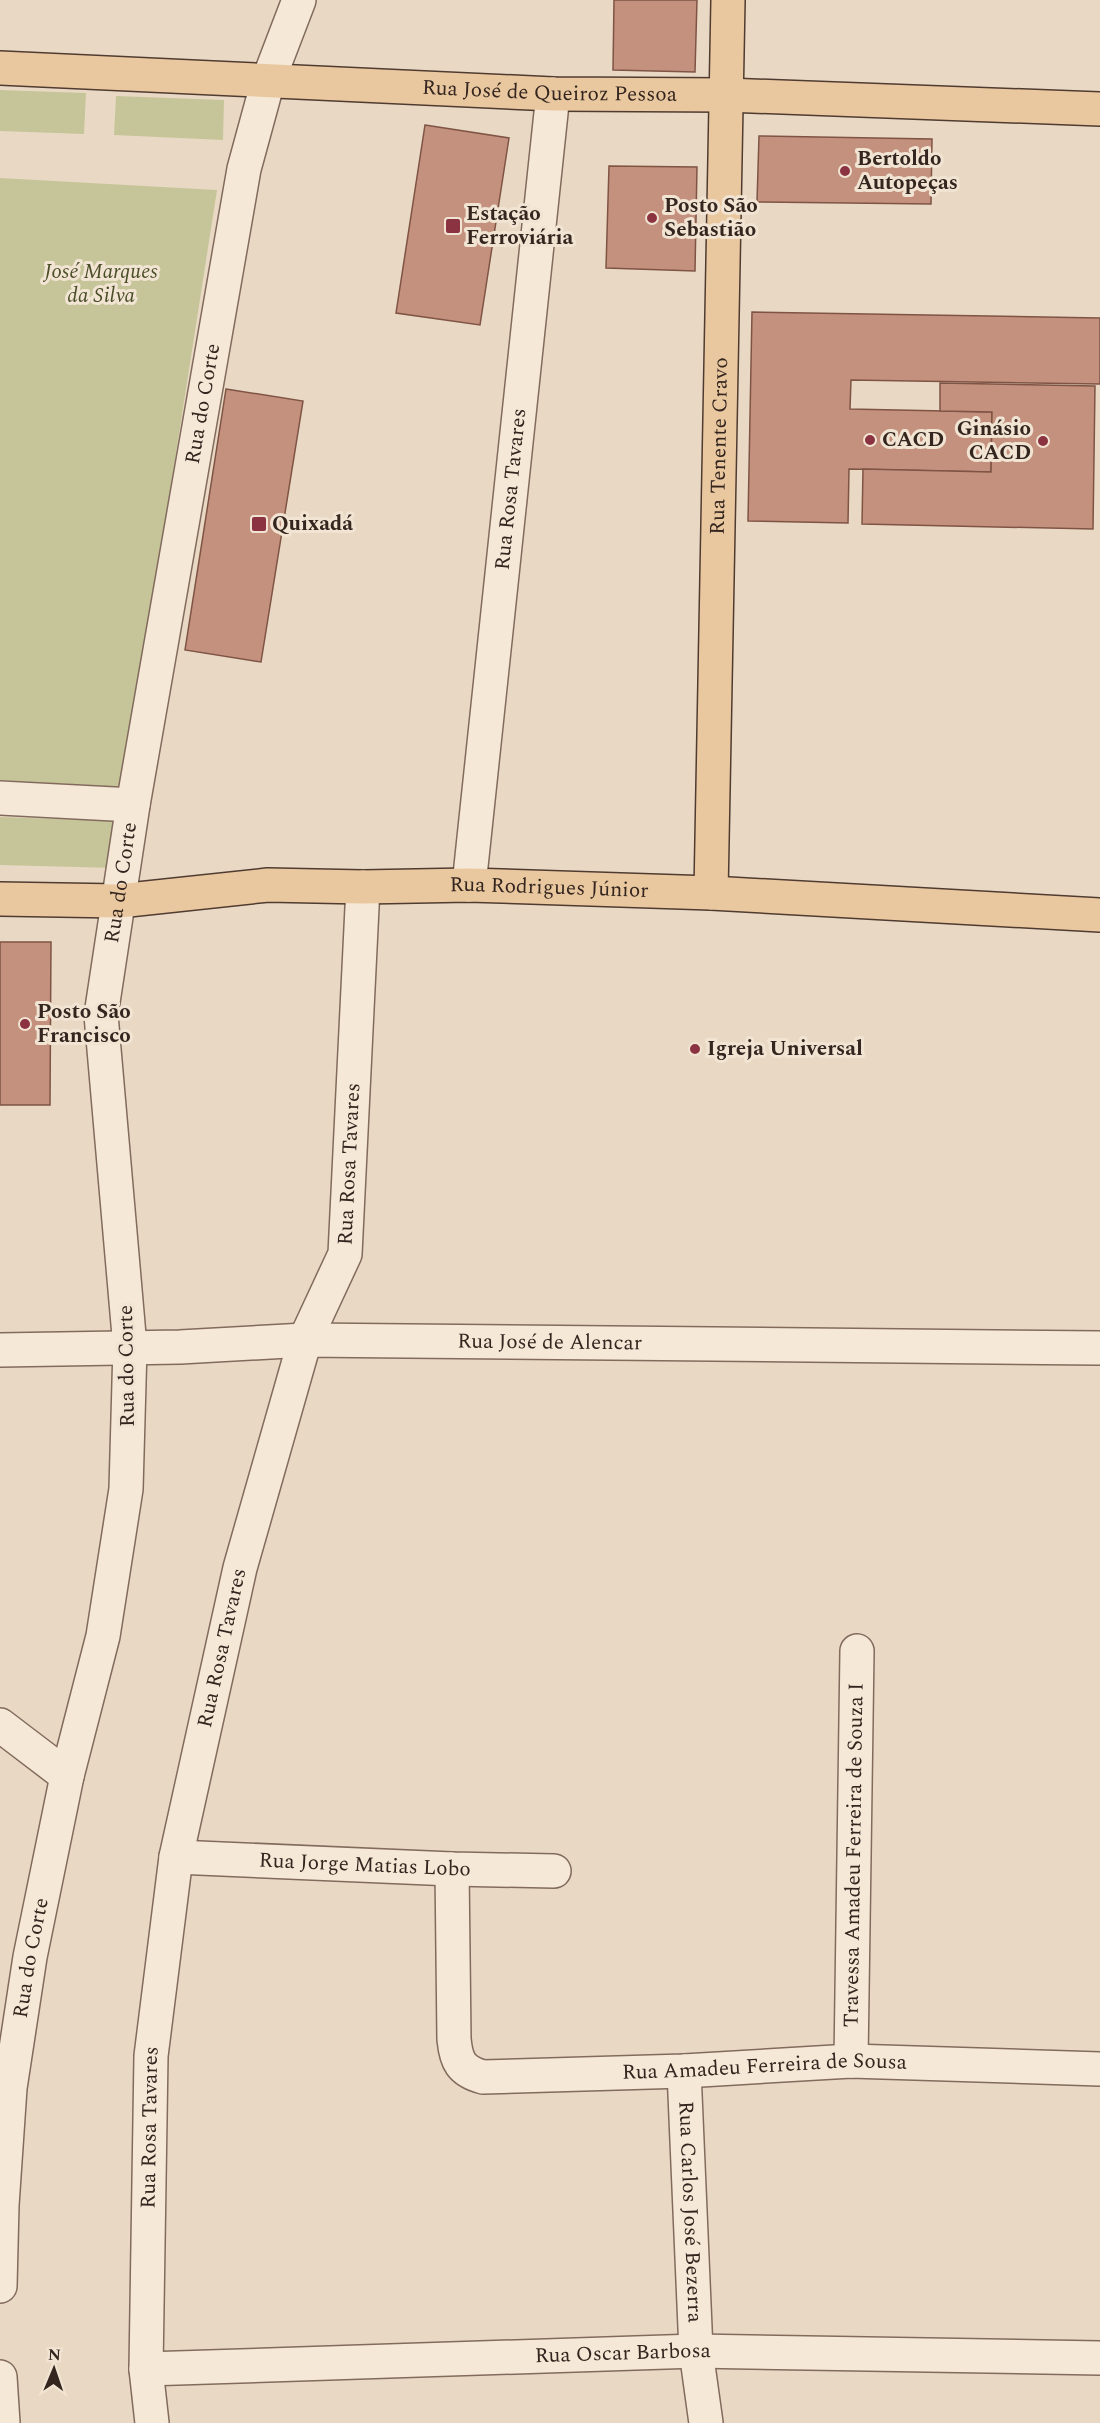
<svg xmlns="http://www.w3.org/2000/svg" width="1100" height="2423" viewBox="0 0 1100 2423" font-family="Spectral,serif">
<rect width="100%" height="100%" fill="#e9d9c4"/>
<g fill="#c6c599">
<path d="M0,90L86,93L84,134L0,131Z"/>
<path d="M116,96L224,100L223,140L114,135Z"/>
<path d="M0,178L217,190L124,787L0,780Z"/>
<path d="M0,817L116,821L114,868L0,865Z"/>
</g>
<g fill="#c3917e" stroke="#7f5445" stroke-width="1.5">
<path d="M614,0H697L695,72L613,70Z"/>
<path d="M425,125L509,138L480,325L396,313Z"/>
<path d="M759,136L932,139L931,204L757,202Z"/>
<path d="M609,166L697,167L695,271L606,268Z"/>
<path d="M752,312L1100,318V384L851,380L850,409L992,412L991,472L849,469L848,523L748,521Z"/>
<path d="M940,383L1095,386L1093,529L862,524L863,469L991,472L992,412L940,411Z"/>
<path d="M226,389L303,401L261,662L185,650Z"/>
<path d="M0,942H51L50,1105H0Z"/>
</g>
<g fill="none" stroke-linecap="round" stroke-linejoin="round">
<defs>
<g id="minor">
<path d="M0,798L133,805"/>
<path id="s1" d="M469,885L553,94"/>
<path id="s2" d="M0,1350L180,1347L305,1340L1100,1348"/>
<path d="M0,1725L67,1776"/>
<path id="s3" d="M176,1857L452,1869L554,1871"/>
<path id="s4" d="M452,1869L454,2039C456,2061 461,2071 483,2077L684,2071L851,2061L1100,2069"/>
<path id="s5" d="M851,2061L857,1651"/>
<path id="s6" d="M684,2071L696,2351L706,2423"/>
<path id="s7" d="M0,2286L2,2205L10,2088L30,1957L67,1776L103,1636L126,1489L130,1347L101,1015L133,805L244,169L268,81L299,0"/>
<path id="s8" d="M146,2369L696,2351L1100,2358"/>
<path d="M0,2377L3,2423"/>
<path id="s9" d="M152,2423L146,2369L151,2056L176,1857L240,1568L305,1340L345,1254L363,887"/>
</g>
<g id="major">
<path id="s10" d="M0,68L553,94L727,95L1100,109"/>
<path id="s11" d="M711,893L728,0"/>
<path id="s12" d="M0,899L119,901L268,885L363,887L469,885L711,893L1100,915"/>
</g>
</defs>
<use href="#minor" stroke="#826b5d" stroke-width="36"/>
<use href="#major" stroke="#503b30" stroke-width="36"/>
<use href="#minor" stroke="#f5e8d7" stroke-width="33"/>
<use href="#major" stroke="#e9c8a0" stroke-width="33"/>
</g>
<g fill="#8b3340" stroke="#f1e4d3" stroke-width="2">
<circle cx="845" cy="171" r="6"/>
<circle cx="652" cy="218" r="6"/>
<rect x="445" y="218" width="16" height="16" rx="3"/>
<circle cx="870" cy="440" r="6"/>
<circle cx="1043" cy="441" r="6"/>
<rect x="251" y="516" width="16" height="16" rx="3"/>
<circle cx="25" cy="1024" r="6"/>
<circle cx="695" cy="1049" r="6"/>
</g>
<g text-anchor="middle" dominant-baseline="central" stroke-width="6" stroke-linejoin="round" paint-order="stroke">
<g font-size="21" fill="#34261f" stroke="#f1e4d3">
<text stroke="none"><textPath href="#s10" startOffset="550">Rua José de Queiroz Pessoa</textPath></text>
<text stroke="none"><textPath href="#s7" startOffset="1904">Rua do Corte</textPath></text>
<text stroke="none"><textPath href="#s11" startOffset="447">Rua Tenente Cravo</textPath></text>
<text stroke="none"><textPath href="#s1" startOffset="398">Rua Rosa Tavares</textPath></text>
<text stroke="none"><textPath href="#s7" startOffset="1418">Rua do Corte</textPath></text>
<text stroke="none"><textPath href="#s12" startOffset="550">Rua Rodrigues Júnior</textPath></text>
<text stroke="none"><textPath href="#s9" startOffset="1286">Rua Rosa Tavares</textPath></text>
<text stroke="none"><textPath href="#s2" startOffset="550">Rua José de Alencar</textPath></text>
<text transform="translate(127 1366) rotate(-91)">Rua do Corte</text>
<text stroke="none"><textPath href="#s9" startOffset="782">Rua Rosa Tavares</textPath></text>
<text stroke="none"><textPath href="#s5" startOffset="206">Travessa Amadeu Ferreira de Souza I</textPath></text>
<text stroke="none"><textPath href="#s3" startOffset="189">Rua Jorge Matias Lobo</textPath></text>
<text stroke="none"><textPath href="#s7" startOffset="330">Rua do Corte</textPath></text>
<text stroke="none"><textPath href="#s4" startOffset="504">Rua Amadeu Ferreira de Sousa</textPath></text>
<text stroke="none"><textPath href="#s9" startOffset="296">Rua Rosa Tavares</textPath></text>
<text stroke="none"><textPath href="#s6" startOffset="141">Rua Carlos José Bezerra</textPath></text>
<text stroke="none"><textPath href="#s8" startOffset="477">Rua Oscar Barbosa</textPath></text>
</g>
<g font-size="21" font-weight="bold" fill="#34261f" stroke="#f1e4d3" text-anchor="start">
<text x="857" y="159">Bertoldo<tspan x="857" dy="24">Autopeças</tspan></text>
<text x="664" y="206">Posto São<tspan x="664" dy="24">Sebastião</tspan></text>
<text x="466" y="214">Estação<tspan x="466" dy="24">Ferroviária</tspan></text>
<text x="1031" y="429" text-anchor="end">Ginásio<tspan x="1031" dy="24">CACD</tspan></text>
<text x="882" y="440">CACD</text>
<text x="272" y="524">Quixadá</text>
<text x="37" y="1012">Posto São<tspan x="37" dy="24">Francisco</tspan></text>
<text x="707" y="1049">Igreja Universal</text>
</g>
<g font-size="21" font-style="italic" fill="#4a4e28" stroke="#f1e4d3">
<text x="101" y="272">José Marques<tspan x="101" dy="24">da Silva</tspan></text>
</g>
</g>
<g transform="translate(54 2369) rotate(2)" stroke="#f1e4d3" stroke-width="4.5" paint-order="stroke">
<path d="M0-4.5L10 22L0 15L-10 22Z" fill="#34261f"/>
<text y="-9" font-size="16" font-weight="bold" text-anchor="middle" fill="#34261f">N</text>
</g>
</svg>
